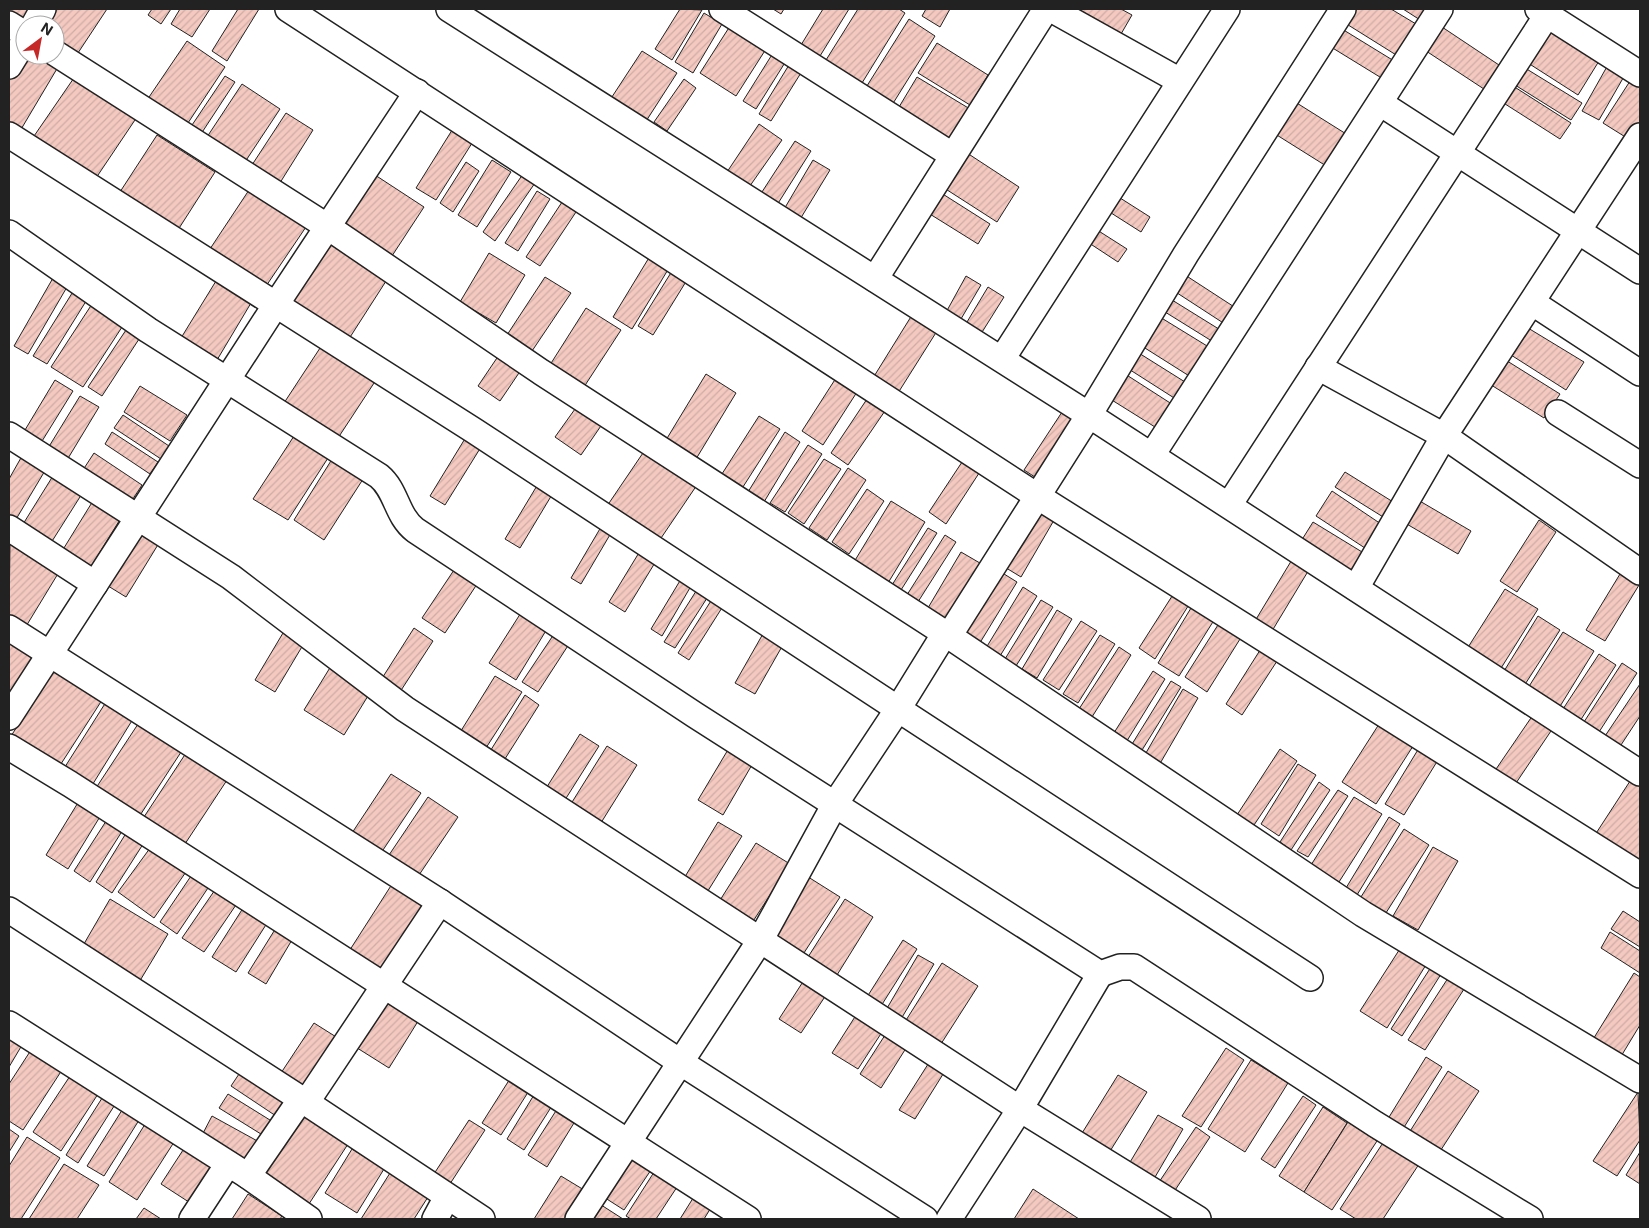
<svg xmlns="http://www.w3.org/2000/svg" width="1649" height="1228" viewBox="0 0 1649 1228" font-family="Inter,sans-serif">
<defs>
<pattern id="building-hatch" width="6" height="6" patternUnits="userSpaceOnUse" patternTransform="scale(1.25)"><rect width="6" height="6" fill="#f3c9c0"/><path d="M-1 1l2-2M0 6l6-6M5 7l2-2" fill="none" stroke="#d0aca5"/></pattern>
</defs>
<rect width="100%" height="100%" fill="#fff"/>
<g fill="url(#building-hatch)" stroke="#222">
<path d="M9,9H38L28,24L9,12Z"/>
<path d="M53,9H107L74,59L55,47V25H42Z"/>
<path d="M152,9H171L161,24L148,15Z"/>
<path d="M180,9H210L192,37L171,24Z"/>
<path d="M238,9H259L227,61L212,51Z"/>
<path d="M680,9L702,10L672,60L655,49Z"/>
<path d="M773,9H784L781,14Z"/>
<path d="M823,9H849L820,56L801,45Z"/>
<path d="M858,9H899L905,13L862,83L826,60Z"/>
<path d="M926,9H950L940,27L922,16Z"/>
<path d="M1078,9H1121L1132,15L1121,34Z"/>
<path d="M1354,9H1391L1421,27L1401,58L1345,23Z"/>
<path d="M1403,9H1438L1428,25Z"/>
<path d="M704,13L722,24L693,73L675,62Z"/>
<path d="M909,19L935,36L892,105L865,89Z"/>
<path d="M1436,23L1505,69L1490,93L1420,47Z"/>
<path d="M730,26L766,49L736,96L700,73Z"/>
<path d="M1342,29L1399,64L1388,82L1331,47Z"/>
<path d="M1549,30L1599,61L1578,95L1528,63Z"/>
<path d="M187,41L225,67L184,129L145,103Z"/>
<path d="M937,43L988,75L970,105L918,73Z"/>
<path d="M642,51L677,73L641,129L606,106Z"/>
<path d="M773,53L786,61L756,109L743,101Z"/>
<path d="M25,55H37L58,67L20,131L9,125V69Z"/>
<path d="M792,60L804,68L771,121L759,114Z"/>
<path d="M1609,63L1626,73L1599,120L1582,111Z"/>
<path d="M1525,68L1582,103L1571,120L1515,85Z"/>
<path d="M78,72L139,114L94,181L32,139Z"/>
<path d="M225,76L235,82L199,137L188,131Z"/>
<path d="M917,77L970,109L949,143L896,112Z"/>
<path d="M1632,78L1640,84V135L1635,143L1603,123Z"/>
<path d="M684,79L696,88L667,131L654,122Z"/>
<path d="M242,84L280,109L243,165L205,140Z"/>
<path d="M1513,86L1571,123L1560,139L1502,102Z"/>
<path d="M1292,100L1351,137L1331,169L1272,132Z"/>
<path d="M286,113L313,130L278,186L250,168Z"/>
<path d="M759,124L782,140L745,193L723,178Z"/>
<path d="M454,127L474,140L436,200L416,188Z"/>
<path d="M157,135L215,172L176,233L118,195Z"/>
<path d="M795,141L811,151L777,205L760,195Z"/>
<path d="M964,151L1019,187L997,222L941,186Z"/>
<path d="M492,160L511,172L477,227L458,215Z"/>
<path d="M813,160L830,170L799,221L783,211Z"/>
<path d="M466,162L479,171L453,212L440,203Z"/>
<path d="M372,173L424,207L390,259L338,224Z"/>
<path d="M523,174L535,183L495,241L483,232Z"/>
<path d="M251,187L308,224L260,295L204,258Z"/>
<path d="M537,191L550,199L518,251L505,243Z"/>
<path d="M938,191L990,224L978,244L925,211Z"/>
<path d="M1117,196L1150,217L1141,232L1108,211Z"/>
<path d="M564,199L578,209L540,266L526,257Z"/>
<path d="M1094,228L1127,249L1118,262L1086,241Z"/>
<path d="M330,241L388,278L345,345L287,308Z"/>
<path d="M489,253L525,275L496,323L460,302Z"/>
<path d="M650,256L669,268L632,329L613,317Z"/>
<path d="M672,271L687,280L653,335L638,326Z"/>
<path d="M1182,273L1242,312L1231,328L1171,289Z"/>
<path d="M966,276L981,285L958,324L944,316Z"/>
<path d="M545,277L571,293L532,351L507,335Z"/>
<path d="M53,278L67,287L28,354L14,346Z"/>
<path d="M216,281L251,303L217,360L181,338Z"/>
<path d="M988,287L1004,297L979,337L964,327Z"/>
<path d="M74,290L88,298L47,364L33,356Z"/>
<path d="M1164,295L1222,331L1215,343L1157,307Z"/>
<path d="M92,304L124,324L83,387L51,367Z"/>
<path d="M586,308L621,330L582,390L548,368Z"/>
<path d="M1155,314L1212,349L1194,379L1137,343Z"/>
<path d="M912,315L937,331L898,393L873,378Z"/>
<path d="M128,327L141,336L102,396L88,387Z"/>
<path d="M1528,328L1584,362L1566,390L1511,355Z"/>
<path d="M322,345L376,380L338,438L284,403Z"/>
<path d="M1134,350L1193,387L1182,403L1124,366Z"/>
<path d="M501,352L523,367L500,401L478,386Z"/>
<path d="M1504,359L1560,394L1544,418L1488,383Z"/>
<path d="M1122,372L1178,408L1163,432L1107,397Z"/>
<path d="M706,374L736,393L696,459L666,440Z"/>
<path d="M836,378L857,392L823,445L802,431Z"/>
<path d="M55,380L73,391L39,446L22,435Z"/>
<path d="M140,386L187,415L170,441L124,412Z"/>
<path d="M871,393L889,405L848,465L831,453Z"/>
<path d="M80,396L99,407L64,465L45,453Z"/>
<path d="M580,402L605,420L581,455L555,437Z"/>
<path d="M1064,409L1078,418L1038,479L1024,470Z"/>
<path d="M123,415L169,446L161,459L114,428Z"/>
<path d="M759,416L780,429L741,490L720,477Z"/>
<path d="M112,432L158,462L150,474L105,444Z"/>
<path d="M785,432L800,442L764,502L748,492Z"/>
<path d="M294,436L328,458L288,520L253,499Z"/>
<path d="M466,437L481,447L445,505L430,496Z"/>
<path d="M808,445L822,454L785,512L770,503Z"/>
<path d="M647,447L699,482L657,544L605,509Z"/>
<path d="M94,453L142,485L129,505L81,473Z"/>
<path d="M22,456L46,469L12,526L9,524V479Z"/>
<path d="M334,456L365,476L324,540L294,520Z"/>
<path d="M966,456L983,467L946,524L929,512Z"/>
<path d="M824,459L841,469L804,524L788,513Z"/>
<path d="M848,468L866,480L827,540L809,528Z"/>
<path d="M56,471L85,489L49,546L20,529Z"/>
<path d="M1345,472L1398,505L1388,520L1335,487Z"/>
<path d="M538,484L553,493L520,548L505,539Z"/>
<path d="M867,489L884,501L849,554L832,542Z"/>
<path d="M1332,491L1384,526L1368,550L1316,516Z"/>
<path d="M96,496L124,513L87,573L59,556Z"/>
<path d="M1418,500L1471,531L1458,554L1405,523Z"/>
<path d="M891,501L925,522L888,583L854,562Z"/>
<path d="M1034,502L1057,515L1021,577L998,563Z"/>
<path d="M1539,520L1556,532L1517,592L1500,581Z"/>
<path d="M1313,522L1367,555L1352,580L1298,546Z"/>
<path d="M601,527L611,533L581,584L571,578Z"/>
<path d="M134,528L159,543L126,597L100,581Z"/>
<path d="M928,528L937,533L901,590L892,585Z"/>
<path d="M945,535L956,542L916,605L905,598Z"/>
<path d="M10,542L59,572L25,628L9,618Z"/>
<path d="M640,551L656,561L625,612L609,602Z"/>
<path d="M961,552L985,566L949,627L925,613Z"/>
<path d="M1293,558L1310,568L1272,631L1255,621Z"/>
<path d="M458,564L481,578L445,633L422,618Z"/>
<path d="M996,569L1017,582L978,646L957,633Z"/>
<path d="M1620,574L1639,585L1605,641L1586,630Z"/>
<path d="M681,579L691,586L662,636L651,629Z"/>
<path d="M1023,587L1037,596L1000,656L986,648Z"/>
<path d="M698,588L709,595L675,648L664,642Z"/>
<path d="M1505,589L1538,609L1498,673L1465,652Z"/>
<path d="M1174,593L1190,603L1155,659L1139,648Z"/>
<path d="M714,596L725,603L689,660L678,653Z"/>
<path d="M1041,600L1053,607L1016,666L1005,659Z"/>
<path d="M1194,603L1216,617L1179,676L1158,663Z"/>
<path d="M524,608L550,624L516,680L489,663Z"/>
<path d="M1057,610L1072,619L1037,678L1022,669Z"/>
<path d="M1538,616L1560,630L1522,689L1501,676Z"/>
<path d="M1223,617L1245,631L1207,692L1185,677Z"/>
<path d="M1081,621L1097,631L1059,690L1043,680Z"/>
<path d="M414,628L433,641L398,695L379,683Z"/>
<path d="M556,631L571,641L538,692L522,682Z"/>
<path d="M764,632L784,643L755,694L735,683Z"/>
<path d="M1563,632L1594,651L1559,708L1528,688Z"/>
<path d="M283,633L303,645L275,692L255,680Z"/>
<path d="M1100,635L1115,644L1078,703L1063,694Z"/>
<path d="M9,636L38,655L9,701Z"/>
<path d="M1119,647L1131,655L1092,717L1079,709Z"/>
<path d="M1262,647L1279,658L1242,715L1226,704Z"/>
<path d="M1599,654L1616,665L1580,721L1563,709Z"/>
<path d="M1622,663L1637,673L1599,732L1584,722Z"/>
<path d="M331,666L371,691L344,735L304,710Z"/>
<path d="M56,667L104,697L59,767L11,736Z"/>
<path d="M1153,671L1165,679L1125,744L1112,736Z"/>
<path d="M495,676L522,692L484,751L459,734Z"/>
<path d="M1171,681L1181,687L1139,755L1129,749Z"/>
<path d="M1640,684V716L1619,748L1603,739Z"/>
<path d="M1183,689L1198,698L1158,767L1143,758Z"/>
<path d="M525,695L539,705L503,762L489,753Z"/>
<path d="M106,702L133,719L91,787L63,770Z"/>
<path d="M1535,712L1555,725L1512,789L1492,775Z"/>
<path d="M140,721L183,749L137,820L94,791Z"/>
<path d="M1381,721L1415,743L1376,804L1342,782Z"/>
<path d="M580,734L599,746L563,803L545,790Z"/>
<path d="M607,746L637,765L599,826L569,807Z"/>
<path d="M729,748L753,763L723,815L698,800Z"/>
<path d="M1419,748L1438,760L1404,815L1385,804Z"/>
<path d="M1280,749L1297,761L1252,828L1235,818Z"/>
<path d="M188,750L229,777L181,850L140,823Z"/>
<path d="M1298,764L1316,775L1279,836L1261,824Z"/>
<path d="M391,774L421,793L379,856L350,836Z"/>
<path d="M1634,775L1640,779V872L1591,841Z"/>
<path d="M1319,782L1330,790L1291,850L1280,842Z"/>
<path d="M1338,790L1348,796L1308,857L1297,851Z"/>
<path d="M428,797L458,817L417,878L387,858Z"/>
<path d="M1354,797L1382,814L1339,882L1311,865Z"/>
<path d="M79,801L101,815L68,869L46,855Z"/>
<path d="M110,815L126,825L90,882L74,871Z"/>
<path d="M1389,817L1400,824L1357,895L1346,888Z"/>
<path d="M718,822L742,836L706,894L683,880Z"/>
<path d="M1404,829L1429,845L1384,916L1359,900Z"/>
<path d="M128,830L145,841L112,893L96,882Z"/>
<path d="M756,843L790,864L750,926L717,905Z"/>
<path d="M153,844L188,869L154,918L118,892Z"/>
<path d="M1433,847L1458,861L1418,930L1393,916Z"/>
<path d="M193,873L210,885L177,934L160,922Z"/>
<path d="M805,875L840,897L802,956L767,933Z"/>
<path d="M394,881L432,904L384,980L346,956Z"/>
<path d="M219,884L240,899L204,952L182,938Z"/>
<path d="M110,899L168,934L138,984L81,949Z"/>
<path d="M845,899L873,917L837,975L808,957Z"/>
<path d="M245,905L269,920L236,972L212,957Z"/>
<path d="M1623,911L1640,922V947L1611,929Z"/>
<path d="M279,923L296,933L266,984L248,973Z"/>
<path d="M1610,932L1640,951V973L1601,948Z"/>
<path d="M903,940L917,949L881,1006L867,997Z"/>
<path d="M1403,944L1429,960L1387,1028L1360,1011Z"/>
<path d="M918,955L934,964L901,1019L886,1010Z"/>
<path d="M942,963L978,986L939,1047L903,1025Z"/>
<path d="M1433,964L1443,971L1402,1036L1391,1029Z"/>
<path d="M1634,973L1640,977V1025L1620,1058L1592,1041Z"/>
<path d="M1450,975L1466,986L1425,1050L1408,1040Z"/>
<path d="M806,977L828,992L801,1033L779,1019Z"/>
<path d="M386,996L420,1018L389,1068L354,1046Z"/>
<path d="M858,1012L884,1029L858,1069L832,1053Z"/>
<path d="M314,1023L341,1040L304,1096L277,1079Z"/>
<path d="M9,1030L25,1040L9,1067Z"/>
<path d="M887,1032L908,1045L881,1088L860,1074Z"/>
<path d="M1226,1048L1244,1060L1201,1127L1182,1116Z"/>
<path d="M31,1050L62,1070L23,1130L9,1121V1084Z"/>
<path d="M1426,1057L1442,1067L1401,1132L1386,1122Z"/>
<path d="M1251,1060L1288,1083L1245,1152L1208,1129Z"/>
<path d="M930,1061L945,1071L915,1119L899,1110Z"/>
<path d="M241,1071L292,1105L282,1120L231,1086Z"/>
<path d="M1448,1071L1479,1091L1437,1156L1407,1136Z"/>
<path d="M513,1074L532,1086L501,1135L482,1123Z"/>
<path d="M1118,1075L1147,1092L1107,1156L1079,1138Z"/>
<path d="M70,1076L98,1094L61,1151L33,1132Z"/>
<path d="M537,1090L555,1101L524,1150L507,1139Z"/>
<path d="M1638,1092L1640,1140L1617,1176L1593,1161Z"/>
<path d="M228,1094L278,1125L269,1139L219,1108Z"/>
<path d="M104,1095L116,1103L78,1163L66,1155Z"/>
<path d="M1303,1096L1316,1105L1275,1168L1261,1159Z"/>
<path d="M559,1106L577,1118L547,1167L528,1155Z"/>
<path d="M124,1107L141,1117L104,1176L87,1166Z"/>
<path d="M1323,1107L1347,1123L1304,1192L1279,1176Z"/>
<path d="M305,1111L350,1141L305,1210L260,1180Z"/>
<path d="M1158,1115L1183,1129L1151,1184L1126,1169Z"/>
<path d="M212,1116L261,1143L250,1163L201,1137Z"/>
<path d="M469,1120L485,1130L446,1190L430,1180Z"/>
<path d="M147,1121L176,1139L137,1200L109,1182Z"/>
<path d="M1348,1122L1377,1141L1332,1210L1304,1192Z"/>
<path d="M1196,1127L1210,1137L1168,1201L1153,1191Z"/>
<path d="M9,1129L19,1136L9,1152Z"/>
<path d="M1388,1135L1423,1158L1383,1219H1356L1340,1209Z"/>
<path d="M27,1137L60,1158L21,1219H12L9,1217V1166Z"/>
<path d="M185,1147L219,1169L195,1206L161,1184Z"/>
<path d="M352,1149L384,1169L357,1213L325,1193Z"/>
<path d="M628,1150L653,1167L624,1210L599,1194Z"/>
<path d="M1640,1152V1184L1626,1175Z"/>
<path d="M64,1164L99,1185L77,1219H29Z"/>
<path d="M656,1169L679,1184L656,1219H631L626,1216Z"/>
<path d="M390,1173L428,1197L414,1219H361Z"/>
<path d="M561,1176L589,1193L573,1219H534Z"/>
<path d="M1033,1189L1079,1219H1014Z"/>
<path d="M248,1194L282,1216L280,1219H232Z"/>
<path d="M695,1195L712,1206L704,1219H680Z"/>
<path d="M595,1201L623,1219H583Z"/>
<path d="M144,1208L161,1219H136Z"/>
</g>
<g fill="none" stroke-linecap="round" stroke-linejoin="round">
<defs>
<g id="minor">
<path d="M288,9L1037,496L1640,875"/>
<path d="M449,9L1089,415L1640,773"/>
<path d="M722,9L952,155"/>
<path d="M1051,9L1180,81"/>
<path d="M1538,9L1640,74"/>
<path d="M9,24L25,34"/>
<path d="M34,25L43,9"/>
<path d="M55,53L328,227L541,372L949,636L1363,914L1640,1080"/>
<path d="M9,66L25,40"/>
<path d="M1380,103L1640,271"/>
<path d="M9,135L473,430L898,709L945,633"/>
<path d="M9,233L148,330L379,476C397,491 396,515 415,530L695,715L1100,974L1120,967H1134L1375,1124L1530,1219"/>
<path d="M875,279L1046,9"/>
<path d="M1533,303L1640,373"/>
<path d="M1002,359L1227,9"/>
<path d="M1318,367L1444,436L1640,572"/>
<path d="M1558,413L1640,465"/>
<path d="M9,435L231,577L405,709L1020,1109L1198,1219"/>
<path d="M1152,455L1440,9"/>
<path d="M1229,505L1547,15"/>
<path d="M9,528L95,584"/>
<path d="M1356,588L1444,436L1640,136"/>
<path d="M9,628L440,902L680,1062L925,1219"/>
<path d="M949,636L1089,415L1186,254L1343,9"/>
<path d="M9,717L275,306L417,92"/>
<path d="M9,747L70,784L748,1219"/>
<path d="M9,910L301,1099"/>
<path d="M9,1024L248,1176L309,1219"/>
<path d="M306,1103L440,902"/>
<path d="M248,1176L301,1099L482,1219"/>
<path d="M192,1219L228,1164"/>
<path d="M435,1219L447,1197"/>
<path d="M578,1219L761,939L835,804L898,709L1310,978"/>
<path d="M949,1219L1020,1109L1100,974"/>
</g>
</defs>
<use href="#minor" stroke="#222" stroke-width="28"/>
<use href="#minor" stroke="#fff" stroke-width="25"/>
</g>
<rect width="1649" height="1228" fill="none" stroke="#222222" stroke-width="20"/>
<g transform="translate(40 40) rotate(32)"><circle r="24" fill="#ffffff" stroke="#a7a7a7"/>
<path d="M0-4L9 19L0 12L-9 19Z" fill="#c62828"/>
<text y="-8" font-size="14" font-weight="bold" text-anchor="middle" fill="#222222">N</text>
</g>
</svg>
